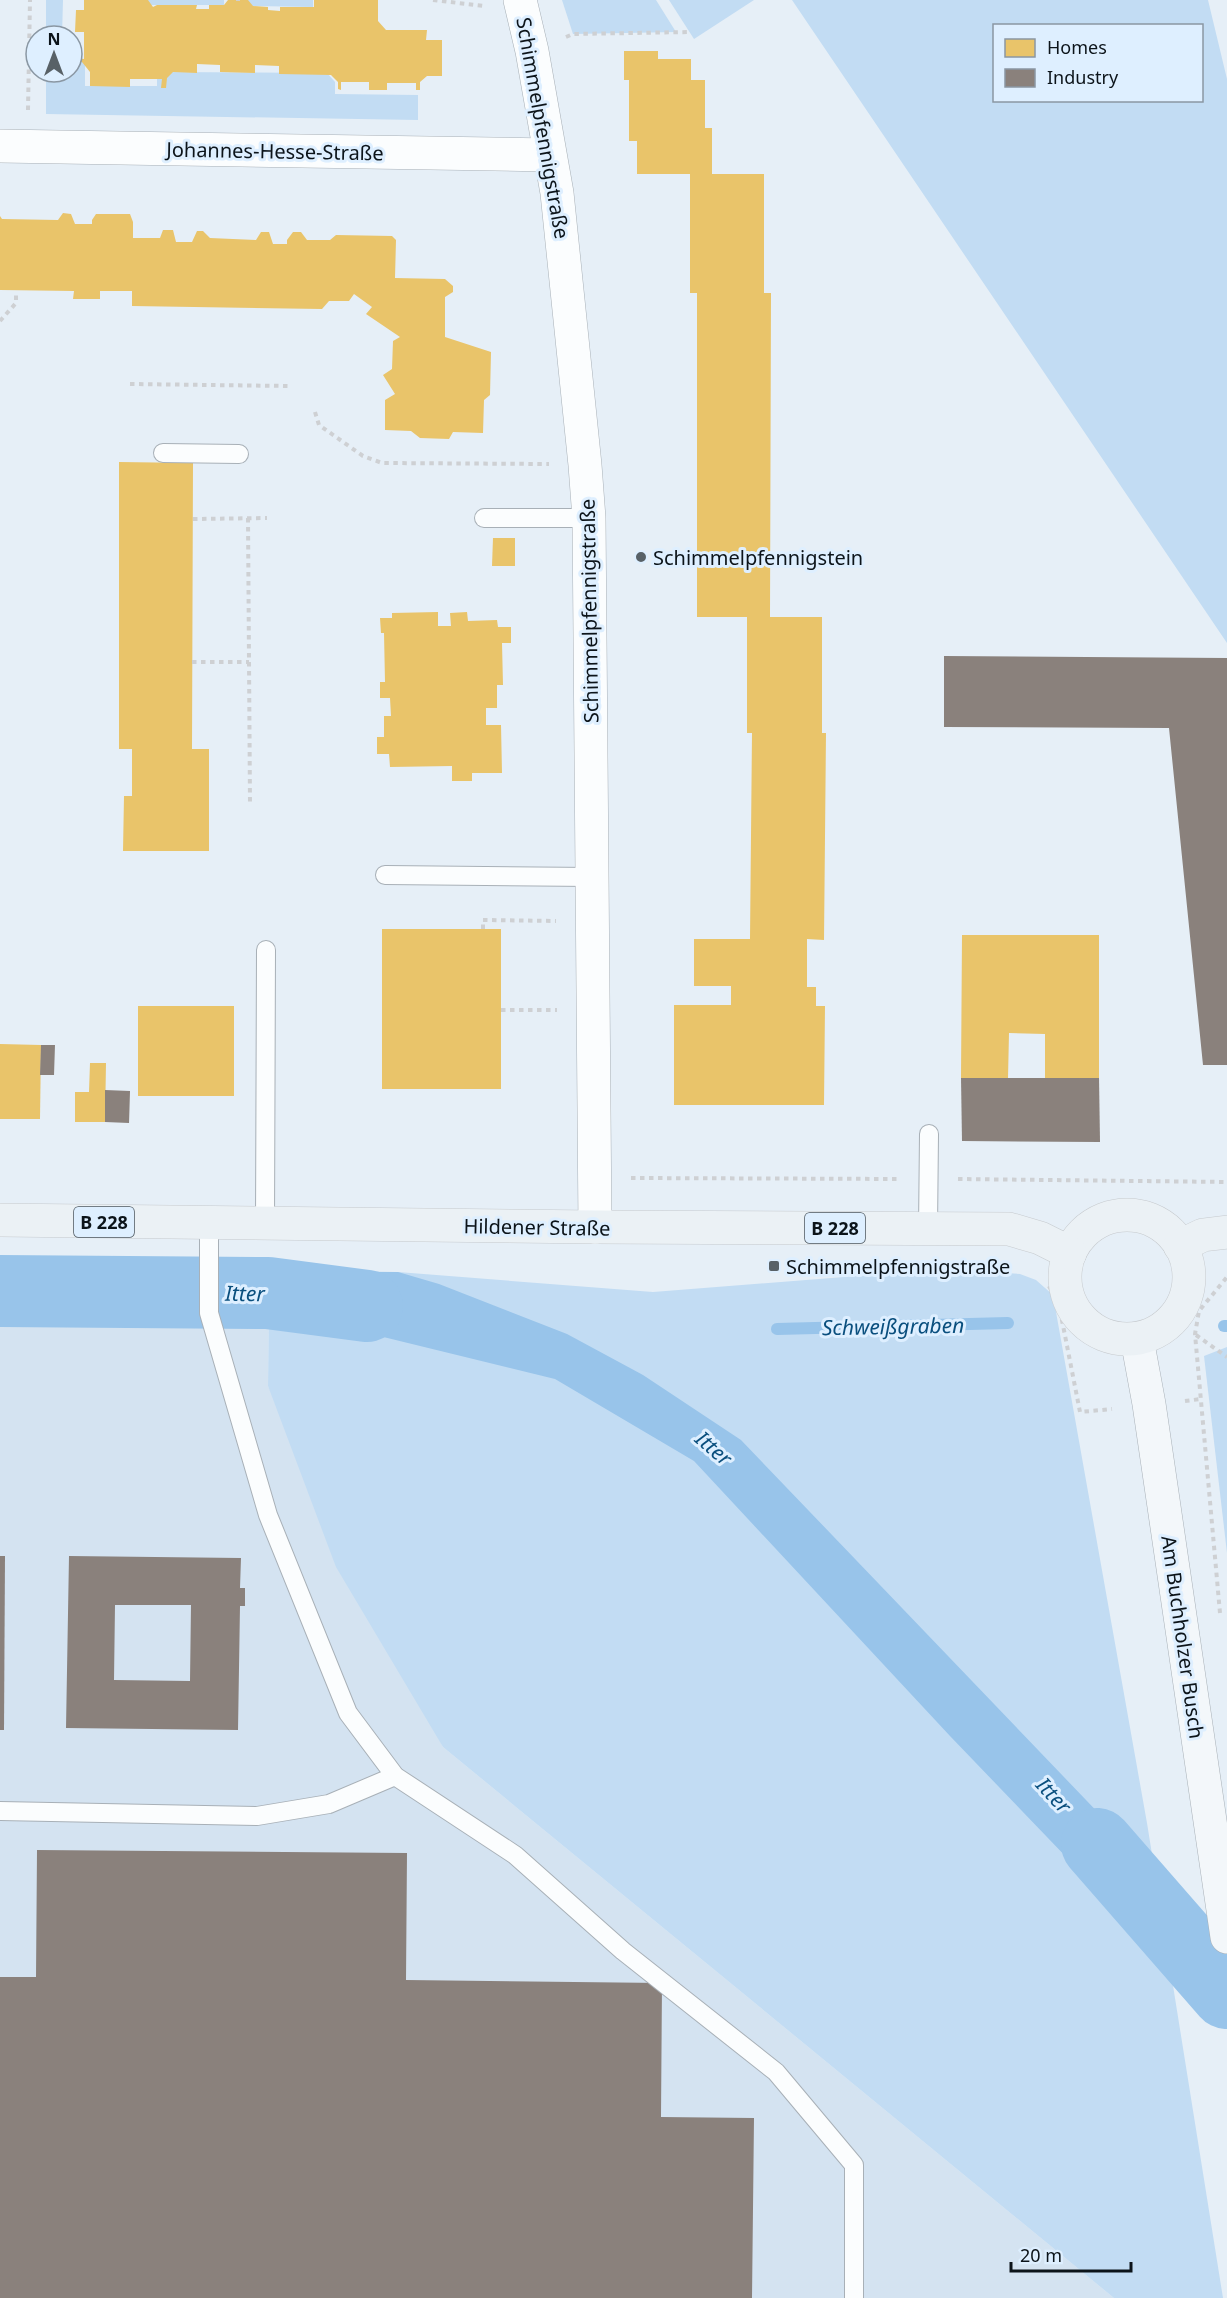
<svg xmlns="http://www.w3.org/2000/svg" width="1227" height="2298" viewBox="0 0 1227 2298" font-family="'Noto Sans',sans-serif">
<rect width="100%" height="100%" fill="#e6eff7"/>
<path fill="#d4e3f1" d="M269,1309L268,1386L443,1747L1114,2298H0V1314L142,1316Z"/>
<g fill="#c2dcf3" fill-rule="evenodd">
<path d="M46,0H63L62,36H46Z"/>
<rect x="146" y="0" width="78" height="5"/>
<path d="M248,0H313V7L248,6Z"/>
<path d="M562,0H656L676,32L573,34Z"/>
<path d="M669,0H754L694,39Z"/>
<path d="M792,0H1208L1227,79V643ZM994,26H1202V100H994Z"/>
<path d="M72,62H85V86H157V79L167,72L327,73L335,82V94L418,95V120L46,114V72H72Z"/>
<path d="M973,1271L1020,1274L1036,1280L1053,1295L1147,1823L1223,2298H1114L443,1747L336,1567L268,1386L269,1309L286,1274L398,1272L653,1292L907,1272Z"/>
<path d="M1227,1347V1553L1204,1356Z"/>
</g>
<g fill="#98c4ea">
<path d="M0,1270L141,1271L142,1316L0,1314Z"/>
<path d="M268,1271L398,1272L439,1284L567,1334L643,1375L741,1440L1155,1872L1170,1965L950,1736L694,1461L555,1379L269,1309Z"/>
</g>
<g fill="#e9c46a">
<path d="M84,0H148L153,7L157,5H197L196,9H209V5H224L228,0H248L253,6L268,7V10L280,11V7H314V0H378V21L386,30H427L426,40H442V76H427L420,82V90H416V83H387V90H369V82H341V90L338,89V82L331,75L279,74V66L255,65V73L220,72V65L197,64V73L173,72L167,78L166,88H161L162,79H130V87L90,86V72L82,62H75V58L84,59V32H75L76,10H84Z"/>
<path d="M624,51H658V59H691V80H705V128H712V174H764V293H771L770,617H822V733H826L824,940L807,939V987H816V1006H825L824,1105H674V1005H731V986H694V939H750L752,733H747V617H697V293H690V174H637V141H629V80H624Z"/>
<path d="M63,213L71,214L75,224H92V220L96,214H130L133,222V238H160L163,230H173L176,242H192L197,231H203L210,238L256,240L261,232H269L273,244H287V240L293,232H301L307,240H330L336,235L392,236L396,240L395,278L445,279L453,286V292L445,297V337L491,352L490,395L484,400L483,433L453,432L449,439L420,438L411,431L385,430V400L395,394L383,375L392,369L393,341L400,337L366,314L372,307L354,294L349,301H329L322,309L132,306V291H100V299H73L74,291L0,290V216L2,219L58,220Z"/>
<path d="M119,462L193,463L192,749H209V851H123L124,796H132V749H119Z"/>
<path d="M493,538H515V566H492Z"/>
<path d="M438,612V626H451L450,613L467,612L468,621L497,620L498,627H511V643H502L503,685H497V708H486V725H501L502,773H472V781H452V766L390,767L389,754H377V737H384V716H391L390,698H380V682H385L384,633H381L380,618H392V613Z"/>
<rect x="382" y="929" width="119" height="160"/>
<path d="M962,935H1099V1078H1045V1034L1009,1033L1008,1078H961Z"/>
<rect x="138" y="1006" width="96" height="90"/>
<path d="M0,1044L41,1045L40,1119H0Z"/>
<path d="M90,1063H106L105,1122H75V1092H89Z"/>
</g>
<g fill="#8a817c" fill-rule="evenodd">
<path d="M944,656L1227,658V1065H1203L1169,728L944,727Z"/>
<path d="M41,1045H55L54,1075H40Z"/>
<path d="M961,1078H1099L1100,1142L962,1141Z"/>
<path d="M105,1090L130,1091L129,1123L105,1122Z"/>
<path d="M0,1556H5L4,1730H0Z"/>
<path d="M69,1556L241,1558L240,1588H245V1606H240L238,1730L66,1728ZM115,1605H191L190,1681L114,1680Z"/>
<path d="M37,1850L407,1853L406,1980L662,1983L661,2117L754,2118L752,2298H0V1977H36Z"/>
</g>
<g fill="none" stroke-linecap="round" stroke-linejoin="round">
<g stroke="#98c4ea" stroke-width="12">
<path d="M1224,1326H1227"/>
<path d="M777,1329L1008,1323"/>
</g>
<g stroke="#98c4ea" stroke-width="72">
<path d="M0,1291L268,1293L367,1306"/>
<path d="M1097,1844L1227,1993"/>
</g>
<defs>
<g id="service">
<path d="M163,453L239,454"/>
<path d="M484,518H589"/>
<path d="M385,875L592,877"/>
<path d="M209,1223V1313L268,1515L348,1713L395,1776L515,1855L623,1951L776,2072L854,2165V2298"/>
<path d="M265,1224L266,950"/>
<path d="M928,1229L929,1134"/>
<path d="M0,1811L257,1816L329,1804L395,1776"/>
</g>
<g id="minor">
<path d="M520,0L532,51L557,193L585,465L589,518L595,1227"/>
<path d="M0,146L549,155"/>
</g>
<path id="secondary" d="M1137,1339L1149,1404L1227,1937"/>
<g id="primary">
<circle cx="1127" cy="1277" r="62"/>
<path d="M0,1220L595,1227L1009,1229L1040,1238L1070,1253"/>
<path d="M1180,1246L1203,1235L1227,1232"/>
</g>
</defs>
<use href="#service" stroke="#a8b0b7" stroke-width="20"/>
<use href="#minor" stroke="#a8b0b7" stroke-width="34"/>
<use href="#secondary" stroke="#a8b0b7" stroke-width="34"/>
<use href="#primary" stroke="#c6cace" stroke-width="34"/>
<g stroke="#ced0d3" stroke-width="4" stroke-dasharray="4.5 4.5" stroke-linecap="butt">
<path d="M238,0V1"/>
<path d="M433,0L484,6"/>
<path d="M566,37L573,34L690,32"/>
<path d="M28,110L30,0"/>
<path d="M0,321L16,303V293"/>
<path d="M130,384L289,386"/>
<path d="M315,412L319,425L363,456L382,463L549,464"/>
<path d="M248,518L250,804"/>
<path d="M193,519L267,518"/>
<path d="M192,662H249"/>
<path d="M483,929V920L556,921"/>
<path d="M501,1010H557"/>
<path d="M631,1178L900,1179"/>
<path d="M958,1179L1227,1182"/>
<path d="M1049,1286L1059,1305L1080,1412L1112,1409"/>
<path d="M1196,1335L1227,1357"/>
<path d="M1185,1401L1201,1399"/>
<path d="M1220,1613L1195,1334L1199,1311L1227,1277"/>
</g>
<use href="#service" stroke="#fbfdfe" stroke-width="18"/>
<use href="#minor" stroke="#fbfdfe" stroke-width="33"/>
<use href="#secondary" stroke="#f3f7fa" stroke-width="33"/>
<use href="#primary" stroke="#ebf1f5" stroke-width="33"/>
</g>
<g fill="#586167" stroke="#deefff" stroke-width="2">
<circle cx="641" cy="557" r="6"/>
<rect x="768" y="1260" width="12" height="12" rx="3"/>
</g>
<g text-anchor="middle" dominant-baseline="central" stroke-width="6" stroke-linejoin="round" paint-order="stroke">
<g fill="#deefff" stroke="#4b565f" stroke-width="1.5">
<rect x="74" y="1207" width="60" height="30" rx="4.5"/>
<rect x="805" y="1213" width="60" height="30" rx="4.5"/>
</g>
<g font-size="18" font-weight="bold" fill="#0c141a">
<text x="104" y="1222">B 228</text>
<text x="835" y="1228">B 228</text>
</g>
<g font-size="20" fill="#0c141a" stroke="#deefff">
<text transform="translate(543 128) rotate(80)">Schimmelpfennigstraße</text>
<text transform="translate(275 151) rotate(1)">Johannes-Hesse-Straße</text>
<text transform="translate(589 611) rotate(-91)">Schimmelpfennigstraße</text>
<text transform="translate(537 1227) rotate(1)">Hildener Straße</text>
<text transform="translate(1183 1637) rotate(82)">Am Buchholzer Busch</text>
</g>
<g font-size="20" fill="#0c141a" stroke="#deefff" text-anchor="start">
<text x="653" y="557">Schimmelpfennigstein</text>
<text x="786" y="1266">Schimmelpfennigstraße</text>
</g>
<g font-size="21" font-style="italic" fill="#0a4f7e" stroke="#deefff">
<text transform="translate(245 1293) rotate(1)">Itter</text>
<text transform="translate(893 1326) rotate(-1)">Schweißgraben</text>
<text transform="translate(714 1448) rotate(41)">Itter</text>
<text transform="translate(1054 1795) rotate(47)">Itter</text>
</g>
</g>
<rect x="993" y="24" width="210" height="78" fill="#deefff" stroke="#8a97a3" stroke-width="1.5"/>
<rect x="1005" y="39" width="30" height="18" fill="#e9c46a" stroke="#8a97a3" stroke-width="1.5"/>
<text x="1047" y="54" font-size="18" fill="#0c141a">Homes</text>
<rect x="1005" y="69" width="30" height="18" fill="#8a817c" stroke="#8a97a3" stroke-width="1.5"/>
<text x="1047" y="84" font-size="18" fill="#0c141a">Industry</text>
<g transform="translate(54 54)"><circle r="28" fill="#deefff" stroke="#8a97a3" stroke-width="1.5"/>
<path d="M0-4.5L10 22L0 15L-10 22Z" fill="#586167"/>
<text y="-9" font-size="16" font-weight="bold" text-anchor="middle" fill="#0c141a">N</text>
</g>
<path d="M1011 2262v9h120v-9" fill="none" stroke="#0c141a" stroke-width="3"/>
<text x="1020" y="2262" font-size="18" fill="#0c141a" stroke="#deefff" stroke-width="4.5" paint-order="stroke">20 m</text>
</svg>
